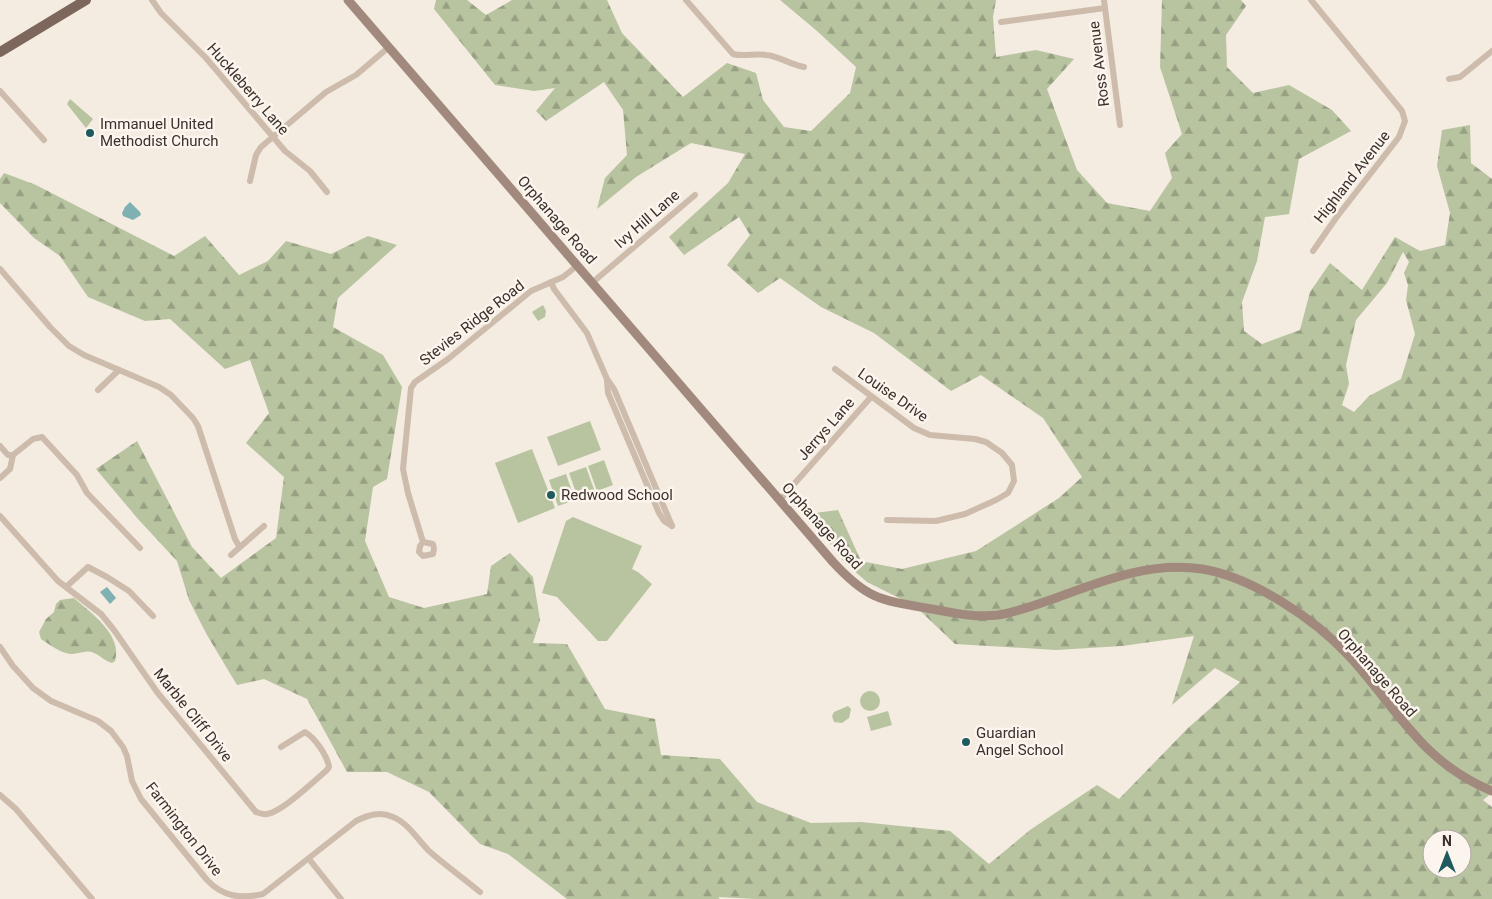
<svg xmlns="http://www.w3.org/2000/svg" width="1492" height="899" viewBox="0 0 1492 899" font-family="Roboto,sans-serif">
<defs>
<pattern id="forest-firs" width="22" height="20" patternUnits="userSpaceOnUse" patternTransform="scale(1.25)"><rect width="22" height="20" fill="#b8c4a0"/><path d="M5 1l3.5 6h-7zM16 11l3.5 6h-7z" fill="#97a083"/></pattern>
</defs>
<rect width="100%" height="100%" fill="#f4ebe1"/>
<g fill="url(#forest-firs)" fill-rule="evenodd">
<path d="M436,0H467L486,15L512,0H607L622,33L683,97L727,63L756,73L763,100L784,127L811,131L850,93L856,67L817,31L780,0H996L993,17L996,57L1036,50L1074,59L1047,89L1077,170L1107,203L1150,211L1172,178L1165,153L1182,134L1160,67L1162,0H1241L1246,6L1226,35L1227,67L1253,93L1289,85L1332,110L1351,131L1299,159L1289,214L1265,217L1257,261L1242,302L1244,331L1262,344L1300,330L1310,292L1330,263L1362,290L1395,237L1420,251L1445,245L1450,213L1437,166L1442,130L1470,125L1471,163L1492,179V793L1483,800L1492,807V899H756L718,897L720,899H567L508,854L480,844L429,792L387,772H347L307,699L264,679L237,685L207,635L189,600L177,561L138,519L96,469L137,441L192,547L221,578L276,538L284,477L246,443L269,413L250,360L225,369L170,319L145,321L88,297L60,256L34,238L0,203V179L4,173L36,185L174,256L205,236L239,275L268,261L286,241L331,254L368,236L397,245L338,298L333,327L383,355L402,387L387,479L373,487L365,541L389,597L424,608L487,594L491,566L510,553L533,577L540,620L533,643L567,644L605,709L655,719L661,755L720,759L757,802L811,823L861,822L950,831L989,864L1030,830L1097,785L1119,799L1188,728L1240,682L1215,668L1172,705L1194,636L1122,646L1056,650L955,644L915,606L867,582L845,563L807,514L838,510L861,561L902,569L976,551L1059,498L1082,477L1043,418L981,375L951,391L874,333L821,307L780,278L758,293L727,265L750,235L739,217L684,255L669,237L728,183L745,154L691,143L636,177L597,209L605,178L627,155L623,110L604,82L546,121L536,111L555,88L534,91L495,85L434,9ZM1403,252L1409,262L1404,273L1408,285L1406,300L1415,334L1401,379L1369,396L1354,412L1342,405L1349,384L1346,365L1356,320L1387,283ZM1432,839H1462V869H1432Z"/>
<path d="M74,598C91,613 123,635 115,661L112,663C102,660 102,656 94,653C86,649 78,655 70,654C59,652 50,645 41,639L39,632L46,619L54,612L56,604L60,600Z"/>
</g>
<g fill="#b8c4a0">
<path d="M70,99L93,119L86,128L67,104Z"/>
<path d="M543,305L546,311L545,317L538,321L532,312Z"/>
<path d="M590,421L601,450L558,466L547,437Z"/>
<path d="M532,449L555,508L518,523L495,463Z"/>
<path d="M604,460L613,485L597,491L588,466Z"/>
<path d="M586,467L595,492L578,498L569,473Z"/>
<path d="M566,474L575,500L558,506L549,480Z"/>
<path d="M573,517L642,546L632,569L638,572L652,584L607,641H598L557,597L542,593L566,521Z"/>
<circle cx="870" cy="701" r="10"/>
<path d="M848,706L851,709L849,718L842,723L834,722L832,716L834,712Z"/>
<path d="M888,711L892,725L871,731L867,717Z"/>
</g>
<g fill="#7fb0b2">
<path d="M130,202L140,212L141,215L133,220L123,216L122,213L125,207Z"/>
<path d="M107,587L116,598L110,604L100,592Z"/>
</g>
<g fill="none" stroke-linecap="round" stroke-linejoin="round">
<g stroke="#cdbbac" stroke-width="6">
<path d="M152,0L161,13L206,58L285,151L310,171L327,192"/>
<path d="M686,0L733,54C744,57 755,53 766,55C779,56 791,65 804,67"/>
<path d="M1104,0L1120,125"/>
<path d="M1311,0L1402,111L1405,121L1399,137L1336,218L1313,251"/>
<path d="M1001,22L1105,8"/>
<path d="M1449,79L1460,77L1492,51"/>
<path d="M0,91L44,140"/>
<path d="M250,181L256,155L261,147L326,92L356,75L389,47"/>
<path d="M0,269L50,327L69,346L84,355L159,387L171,395L193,418L198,426L235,539L239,546"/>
<path d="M551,282L554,289L587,333L607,379L614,389L672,526"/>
<path d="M593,282L695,195"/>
<path d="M835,369L914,428L930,435L975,439L986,442L1002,453L1012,465L1014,481L1008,493L996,500L965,514L936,521L887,520"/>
<path d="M607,381L608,393L659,513L664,521L672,526"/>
<path d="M98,390L119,370"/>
<path d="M0,446L8,455H13"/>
<path d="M13,455L33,439L42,437L77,475L87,493L140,548"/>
<path d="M0,478L10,469L13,455"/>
<path d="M780,500L871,397"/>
<path d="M0,516L58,581L101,614L114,630L157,692L256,812C260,813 263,815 267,814C282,812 314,781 327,770L329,767C327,755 315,738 305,732L281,747"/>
<path d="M423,542L433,544L434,549L433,554L423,556L419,552L420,546L423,542L408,493L403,469L411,388L415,382L448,359L531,291L563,277L578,265"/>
<path d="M231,555L264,526"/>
<path d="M66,587L88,567L107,577L129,591L153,616"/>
<path d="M0,647L13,666L33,688L51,701L98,721L111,731L123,747L127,756L132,781L141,799L207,880C223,897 241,899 263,894L356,821C368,815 380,811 393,817C408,823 418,840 429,851C445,865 463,878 480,892"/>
<path d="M0,795L16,809L92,899"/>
<path d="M309,859L341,899"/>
</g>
<path stroke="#a18a7d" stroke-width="9" d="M348,0L833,562C866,598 879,600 926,608C950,612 974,618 998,615C1016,612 1033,606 1050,600C1100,582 1148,561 1202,569C1252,577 1315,619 1349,656C1397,708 1421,762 1492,791"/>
<path stroke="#7d675c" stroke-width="10" d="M0,52L86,0"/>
</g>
<g fill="#1f5a5e" stroke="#fbf5ee" stroke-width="2">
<circle cx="90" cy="133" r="5"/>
<circle cx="551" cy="495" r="5"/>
<circle cx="966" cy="742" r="5"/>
</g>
<g text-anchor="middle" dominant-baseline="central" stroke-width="5" stroke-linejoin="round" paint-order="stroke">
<g font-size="15" fill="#3b302b" stroke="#fbf5ee">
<text transform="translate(1099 64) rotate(-97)">Ross Avenue</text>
<text transform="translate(248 89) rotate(49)">Huckleberry Lane</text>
<text transform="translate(1352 177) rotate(-52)">Highland Avenue</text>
<text transform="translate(647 219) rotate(-41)">Ivy Hill Lane</text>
<text transform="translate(557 220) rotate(49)">Orphanage Road</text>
<text transform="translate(472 323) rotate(-38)">Stevies Ridge Road</text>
<text transform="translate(893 395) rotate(35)">Louise Drive</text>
<text transform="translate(826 429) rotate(-49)">Jerrys Lane</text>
<text transform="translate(822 526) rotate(48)">Orphanage Road</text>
<text transform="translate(1377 673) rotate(49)">Orphanage Road</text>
<text transform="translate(193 715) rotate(51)">Marble Cliff Drive</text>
<text transform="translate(184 829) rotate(52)">Farmington Drive</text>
</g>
<g font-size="15" fill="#3b302b" stroke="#fbf5ee" text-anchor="start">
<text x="100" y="124">Immanuel United<tspan x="100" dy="17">Methodist Church</tspan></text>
<text x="561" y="495">Redwood School</text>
<text x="976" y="733">Guardian<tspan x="976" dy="17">Angel School</tspan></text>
</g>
</g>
<g transform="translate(1447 854)"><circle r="24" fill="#fbf5ee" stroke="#aea6a0"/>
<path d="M0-4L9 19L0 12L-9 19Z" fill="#1f5a5e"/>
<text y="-8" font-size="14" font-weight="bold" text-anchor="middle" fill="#3b302b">N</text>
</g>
</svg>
